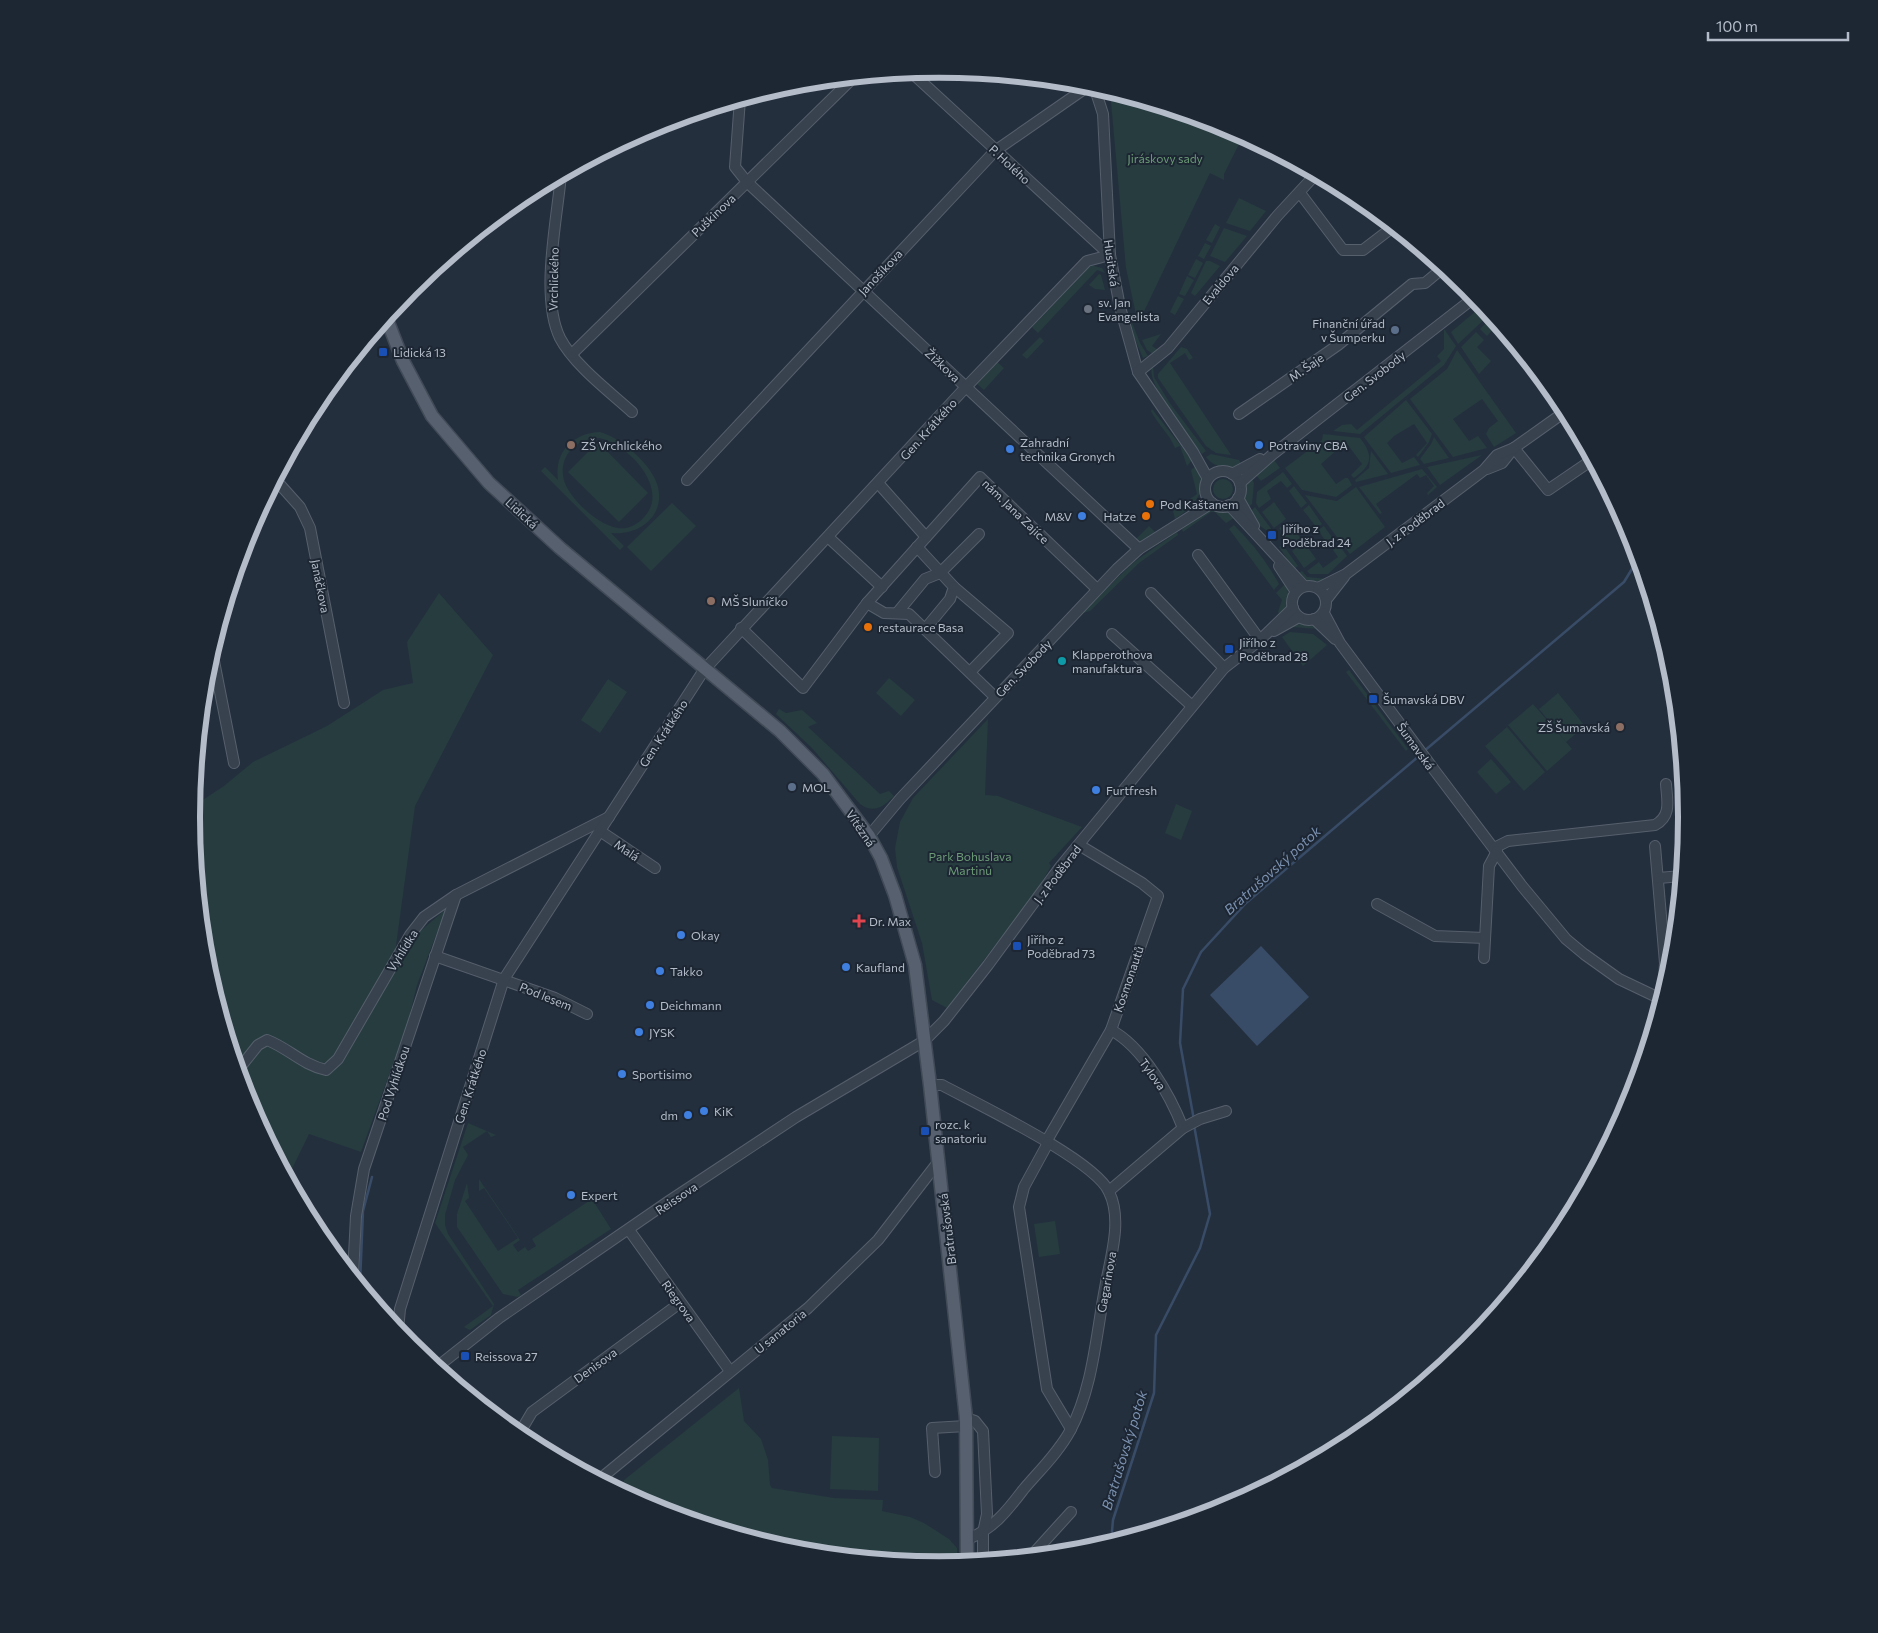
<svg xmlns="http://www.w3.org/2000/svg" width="1878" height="1633" viewBox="0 0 1878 1633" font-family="Commissioner,sans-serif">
<rect width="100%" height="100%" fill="#242f3e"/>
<g fill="#263c3f" fill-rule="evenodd">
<path d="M1110,91L1129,97L1134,102L1138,99L1225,126L1246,137L1241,140L1224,174V180L1210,173L1138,324L1126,268Z"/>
<path d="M1239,198L1266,211L1250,231L1226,223Z"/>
<path d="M1215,224L1220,227L1212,243L1206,240Z"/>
<path d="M1224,228L1247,236L1225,262L1210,256Z"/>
<path d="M1205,243L1211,246L1204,259L1198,256Z"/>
<path d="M1196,259L1203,263L1195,278L1188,275Z"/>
<path d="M1206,261H1210L1220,266L1195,296L1191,293Z"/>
<path d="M1091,265L1102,268L1105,273L1097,270L1038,333L1032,327Z"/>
<path d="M1099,274L1101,275L1105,290L1095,289L1089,285Z"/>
<path d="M1187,276L1194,280L1185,296L1179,294Z"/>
<path d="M1178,296L1184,299L1175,315L1170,312Z"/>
<path d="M1482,306L1490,314L1458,344L1451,332Z"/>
<path d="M1130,317L1140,343L1148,356L1143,358L1134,337Z"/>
<path d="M1491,318L1497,325L1487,336L1480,329Z"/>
<path d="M1444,329L1456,346L1444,365L1360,434L1333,431L1342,425L1351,424L1357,430L1441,361L1437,356L1444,349Z"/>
<path d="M1476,332L1484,340L1477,347L1491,361L1479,374L1461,347Z"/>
<path d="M1161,334L1152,346L1158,350L1153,354L1147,350L1142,340Z"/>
<path d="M1040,337L1044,341L1027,359L1022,355Z"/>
<path d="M1181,347L1187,349L1193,358L1189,360L1185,353L1170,363L1231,455L1216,453L1206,446L1158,378V374Z"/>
<path d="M1457,350L1516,433L1494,447L1486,434L1489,428L1498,421L1482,399L1453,419L1469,441L1478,436L1487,448L1453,457L1410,399L1447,369Z"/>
<path d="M997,362L1004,368L984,390L977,384Z"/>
<path d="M1153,365L1154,377L1169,402L1206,451L1202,454C1191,439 1142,380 1153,365Z"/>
<path d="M1406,400L1432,434L1429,442L1418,457L1416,455L1427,443L1414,424L1394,436L1387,443L1402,463L1414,457L1420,465L1391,473L1364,437Z"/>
<path d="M1152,409L1192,460L1187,466L1180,446L1175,448C1169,433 1158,425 1151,411Z"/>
<path d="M600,432C620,437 653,465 658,487C665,517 638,536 611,533L624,546L620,550L541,471L545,467L558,480C554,452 573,433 600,432ZM599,438C627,443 670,488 645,516C640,522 634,526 626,528C605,532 572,502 565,483C556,459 575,438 599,438Z"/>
<path d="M1323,434L1360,438C1374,456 1372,465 1354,478L1351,475L1362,464L1348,445L1338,449L1321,464L1336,484L1345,478H1348L1352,485L1336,497L1302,490L1285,468L1322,440Z"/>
<path d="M1434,437L1449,458L1424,464L1420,459L1431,444Z"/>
<path d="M598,442L648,493L619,522L568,472Z"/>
<path d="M1371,451L1388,474L1356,482L1355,480L1369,468Z"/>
<path d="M1211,454L1239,460L1242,465C1231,471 1214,468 1206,457Z"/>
<path d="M1482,455L1440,485L1427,467Z"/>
<path d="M1274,460L1280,468L1261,481L1255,474Z"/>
<path d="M1196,466C1209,490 1196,505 1175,519L1173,511L1197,494L1191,470Z"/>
<path d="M1422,469L1437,487L1428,495L1427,493L1434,486L1426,475L1420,478L1417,474L1376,504L1382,513L1380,514L1359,487Z"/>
<path d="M1283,472L1292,484L1287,488L1281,481L1267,491L1271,499L1259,508L1256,503L1257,492Z"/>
<path d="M1251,477L1254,483L1252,504L1247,508C1239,498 1243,486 1251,477Z"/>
<circle cx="1223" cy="489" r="10"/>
<path d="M1294,486L1307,503L1301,508L1289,491Z"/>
<path d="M1356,487L1385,527L1350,554L1305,495L1337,501Z"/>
<path d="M1274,502L1286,519L1274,528L1262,512Z"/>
<path d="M672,503L696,526L651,571L627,547Z"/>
<path d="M1309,505L1322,524L1317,528L1303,510Z"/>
<path d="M1255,507L1272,530L1269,532L1257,524L1250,512Z"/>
<path d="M1212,508L1228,510L1235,517L1226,523L1215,512H1211L1183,532L1182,529Z"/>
<path d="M1289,522L1301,539L1290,548L1280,536L1283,533L1279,528Z"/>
<path d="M1234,525C1252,543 1267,562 1279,584L1274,590L1229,529Z"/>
<path d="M1149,526L1156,533L1143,542L1137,540L1136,539Z"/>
<path d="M1324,526L1336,543L1330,548L1318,530Z"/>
<path d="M1177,532L1178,535L1139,563L1090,611L1080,614L1134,562Z"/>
<path d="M1304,542L1316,559L1304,568L1292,551Z"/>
<path d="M1283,545L1298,566L1294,569L1279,547Z"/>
<path d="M1339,545L1347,556L1328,574H1310L1307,571L1319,562L1323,568L1338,557L1333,550Z"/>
<path d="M1302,571L1307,577L1328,579C1316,584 1308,583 1297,574Z"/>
<path d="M1285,584C1291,596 1289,605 1281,615L1278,612L1282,600L1276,593Z"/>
<path d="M439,593L493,655L415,806L395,953L446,909L417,985L408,1022L361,1152L309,1134L288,1177L248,1102L206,962L192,807L224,786L253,762L327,726L383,690L413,683L407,642Z"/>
<path d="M1297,623L1314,625L1319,629L1291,627Z"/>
<path d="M1290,632L1313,634L1327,645L1303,666L1282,637Z"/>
<path d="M1349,670L1408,749L1406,751L1346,672Z"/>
<path d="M889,678L915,700L901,716L876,693Z"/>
<path d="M608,679L627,692L600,733L581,720Z"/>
<path d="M1558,693L1585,726L1566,742L1572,749L1547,771L1508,725L1533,704L1566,742L1539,709Z"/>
<path d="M779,709L786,713L802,710L817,723L808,727L880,794L889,791L894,796C883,807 874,814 860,804L812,748L776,714Z"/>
<path d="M988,719L985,795L998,796L1082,827L1049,863L1051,866L1036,892L947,1008L932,1000L922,943L897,867L895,848L900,822L913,798Z"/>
<path d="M1507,727L1545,772L1524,791L1485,746Z"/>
<path d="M1491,759L1511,782L1496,794L1477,772Z"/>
<path d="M1176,804L1192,811L1181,840L1165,833Z"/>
<path d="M468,1123L496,1135L491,1137L487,1131L463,1147L468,1155L455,1180L445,1215V1225L448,1234L494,1304L491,1315L470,1330L464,1327L493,1306L435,1223Z"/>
<path d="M479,1179L520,1240L513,1245L518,1252L525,1247L528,1251L536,1246L532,1239L592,1199L611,1229L518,1290L521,1295L518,1297L503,1294L457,1227V1214L467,1183L469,1198L465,1201L498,1251L518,1238L484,1188L479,1191Z"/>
<path d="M1055,1221L1060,1254L1039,1257L1034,1224Z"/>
<path d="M739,1388L744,1421L761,1439L768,1460L770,1485L772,1488L834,1498L883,1500L882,1511L910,1517L924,1523L949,1539L957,1548V1562L939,1564L793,1550L653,1507L622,1491L624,1480Z"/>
<path d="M832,1436L879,1438L878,1491L830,1489Z"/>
</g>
<path fill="#394c67" d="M1261,946L1309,997L1257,1046L1210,995Z"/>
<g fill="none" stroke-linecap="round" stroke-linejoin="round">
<g stroke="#394c67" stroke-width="2.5">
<path d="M1423,752L1624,582L1638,559"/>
<path d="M1194,1120L1180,1043L1183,989L1201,952L1246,903L1419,756"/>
<path d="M360,1283L363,1211L372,1177"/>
<path d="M1111,1542L1113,1520L1154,1393L1156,1335L1200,1248L1210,1214L1194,1125"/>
</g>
<defs>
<g id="minor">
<path d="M911,72L1110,255"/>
<path d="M1094,86L1103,114L1110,255L1120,307L1138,372L1193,452L1208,479"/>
<path d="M740,99L735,167L747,182L1139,549"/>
<path d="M561,175C557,220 540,297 560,338C574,365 610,392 632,412"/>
<path d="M1300,193L1343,250H1363L1393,227"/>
<path d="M572,354L854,77"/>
<path d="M1138,372L1168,348L1278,215L1316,174"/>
<path d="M1239,414L1338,345L1412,284L1425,283L1443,268"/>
<path d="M1514,448L1548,490L1592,460"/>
<path d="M1487,469L1502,463L1514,448L1566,411"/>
<circle cx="1223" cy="489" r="18"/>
<path d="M1232,474L1260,459"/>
<path d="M275,479L300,507L310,528L344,703"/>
<path d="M687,480L995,151L1090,85"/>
<path d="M878,483L926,537"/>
<path d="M1240,483L1273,454L1475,297"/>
<path d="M1238,498L1254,526"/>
<path d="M1229,505L1304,586"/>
<path d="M828,537L882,587"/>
<path d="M917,547L954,587L950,599L926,628"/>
<path d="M1198,555L1260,640"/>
<path d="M1279,566L1296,592"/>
<circle cx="1309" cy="603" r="17"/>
<path d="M954,587L1008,633L971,671"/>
<path d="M1318,588L1346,574L1484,470L1497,455L1514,448"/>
<path d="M1151,593L1224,668"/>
<path d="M1326,600L1344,577"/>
<path d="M867,603L980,477L1097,589"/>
<path d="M897,613L925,579L940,573L979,534"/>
<path d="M1324,613L1340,643L1435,771L1522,886L1566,939L1584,954L1619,979L1661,999"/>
<path d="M1314,619L1335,639"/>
<path d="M741,628L803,688L867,603L884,613L909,614L995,697"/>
<path d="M1274,631L1299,617"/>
<path d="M1112,634L1192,706"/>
<path d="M212,651L234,763"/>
<path d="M600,831L655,868"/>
<path d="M869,836L900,799L1117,569L1139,549L1212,503"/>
<path d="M1655,846L1665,963L1664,982L1658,998"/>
<path d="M1494,848L1508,841L1655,825C1672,816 1667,800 1666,784"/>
<path d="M1659,878L1681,876"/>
<path d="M1377,904L1435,936L1485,938"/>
<path d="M435,956L555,998L587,1014"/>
<path d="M1484,958L1489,866L1497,851"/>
<path d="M238,1070L258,1045L267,1040C290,1049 301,1064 326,1070L338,1059L410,935L424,917L456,895L609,817"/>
<path d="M930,1085H942C977,1104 1095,1160 1109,1192C1123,1220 1110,1259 1105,1288C1096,1335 1093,1388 1070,1431C1058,1453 1039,1471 1023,1490C1007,1511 993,1529 968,1539"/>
<path d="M1183,1128L1200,1119L1226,1111"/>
<path d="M1046,1142L1111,1030L1158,896L1142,883L1079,845"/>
<path d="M1048,1143L1024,1187L1019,1207L1047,1389L1071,1429"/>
<path d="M1109,1191L1183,1128C1170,1095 1143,1047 1111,1030"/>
<path d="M629,1230L730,1371"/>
<path d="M353,1275L356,1216L364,1169L456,895"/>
<path d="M398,1330L400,1309L504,979L704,670L966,387L1087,261L1110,255"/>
<path d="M437,1367L499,1318L669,1201L796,1117L924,1041L944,1021L988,965L1060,867L1224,668L1260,640L1293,608"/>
<path d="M966,1418L975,1421L983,1431L987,1514L983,1533V1560"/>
<path d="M519,1434L532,1412L680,1303"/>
<path d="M935,1472L932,1428L966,1426"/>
<path d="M600,1479L808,1308L878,1240L939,1161"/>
<path d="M1032,1555L1071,1512"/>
</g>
<path id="major" d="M386,317L403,361L432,416L489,483L560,548L780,731L823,774L869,836L881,858L895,895L915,965L930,1085L966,1418L967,1561"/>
</defs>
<use href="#minor" stroke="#565f6c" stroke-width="12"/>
<use href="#major" stroke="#414a57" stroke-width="15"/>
<use href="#minor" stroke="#38414e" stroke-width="10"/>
<use href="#major" stroke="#56606e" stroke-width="12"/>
</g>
<circle fill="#6b7280" stroke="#1d2633" stroke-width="2" cx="1088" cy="309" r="5"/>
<g fill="#5c6f8a" stroke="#1d2633" stroke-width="2">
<circle cx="1395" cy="330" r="5"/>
<circle cx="792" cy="787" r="5"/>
</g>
<g fill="#1a4fb4" stroke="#1d2633" stroke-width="2">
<rect x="378" y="347" width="10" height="10" rx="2.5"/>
<rect x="1267" y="530" width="10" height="10" rx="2.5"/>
<rect x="1224" y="644" width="10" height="10" rx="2.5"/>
<rect x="1368" y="694" width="10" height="10" rx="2.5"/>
<rect x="1012" y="941" width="10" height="10" rx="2.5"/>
<rect x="920" y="1126" width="10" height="10" rx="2.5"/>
<rect x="460" y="1351" width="10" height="10" rx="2.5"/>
</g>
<g fill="#8d6e63" stroke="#1d2633" stroke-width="2">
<circle cx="571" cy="445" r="5"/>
<circle cx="711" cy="601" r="5"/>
<circle cx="1620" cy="727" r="5"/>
</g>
<g fill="#3f7fe0" stroke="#1d2633" stroke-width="2">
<circle cx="1259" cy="445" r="5"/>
<circle cx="1010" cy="449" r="5"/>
<circle cx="1082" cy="516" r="5"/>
<circle cx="1096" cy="790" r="5"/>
<circle cx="681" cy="935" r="5"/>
<circle cx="846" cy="967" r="5"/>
<circle cx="660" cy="971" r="5"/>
<circle cx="650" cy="1005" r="5"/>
<circle cx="639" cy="1032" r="5"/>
<circle cx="622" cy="1074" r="5"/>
<circle cx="704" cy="1111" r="5"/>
<circle cx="688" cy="1115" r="5"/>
<circle cx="571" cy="1195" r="5"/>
</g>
<g fill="#e8710a" stroke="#1d2633" stroke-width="2">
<circle cx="1150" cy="504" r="5"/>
<circle cx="1146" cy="516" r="5"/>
<circle cx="868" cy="627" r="5"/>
</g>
<circle fill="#0f9aa8" stroke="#1d2633" stroke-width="2" cx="1062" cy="661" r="5"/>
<path fill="#e0444e" stroke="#1d2633" stroke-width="2" d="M856.5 913.5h5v5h5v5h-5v5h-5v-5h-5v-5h5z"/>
<g text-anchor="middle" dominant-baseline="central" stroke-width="4" stroke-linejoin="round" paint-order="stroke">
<g font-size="12" fill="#6b9a76" stroke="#1d2633">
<text x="1165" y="158">Jiráskovy sady</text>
<text x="970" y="856">Park Bohuslava<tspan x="970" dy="14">Martinů</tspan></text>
</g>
<g font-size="12" fill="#b4bcc9" stroke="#1d2633">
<text transform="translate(1010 164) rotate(43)">P. Holého</text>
<text transform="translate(713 215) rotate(-44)">Puškinova</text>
<text transform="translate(1112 263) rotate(82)">Husitská</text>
<text transform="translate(880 272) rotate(-47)">Janošíkova</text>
<text transform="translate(553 279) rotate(-89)">Vrchlického</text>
<text transform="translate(1220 284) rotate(-50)">Evaldova</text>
<text transform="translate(943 365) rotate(43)">Žižkova</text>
<text transform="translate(1306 367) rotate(-35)">M. Šaje</text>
<text transform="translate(1374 376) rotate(-38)">Gen. Svobody</text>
<text transform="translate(928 429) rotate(-48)">Gen. Krátkého</text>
<text transform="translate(1016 511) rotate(44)">nám. Jana Zajíce</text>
<text transform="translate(522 513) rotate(43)">Lidická</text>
<text transform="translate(1415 522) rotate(-37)">J. z Poděbrad</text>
<text transform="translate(321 586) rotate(79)">Janáčkova</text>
<text transform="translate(1023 668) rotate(-46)">Gen. Svobody</text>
<text transform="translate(663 733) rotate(-57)">Gen. Krátkého</text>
<text transform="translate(1416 746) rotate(54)">Šumavská</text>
<text transform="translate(861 828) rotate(56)">Vítězná</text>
<text transform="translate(627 850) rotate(34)">Malá</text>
<text transform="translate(1057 874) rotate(-53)">J. z Poděbrad</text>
<text transform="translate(402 950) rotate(-58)">Vyhlídka</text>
<text transform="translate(1128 979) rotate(-71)">Kosmonautů</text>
<text transform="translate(546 996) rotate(22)">Pod lesem</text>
<text transform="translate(1153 1074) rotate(54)">Tylova</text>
<text transform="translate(393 1083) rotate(-72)">Pod Vyhlídkou</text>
<text transform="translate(470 1086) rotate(-72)">Gen. Krátkého</text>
<text transform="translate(676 1198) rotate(-34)">Reissova</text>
<text transform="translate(947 1229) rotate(-97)">Bratrušovská</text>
<text transform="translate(1106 1282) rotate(-80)">Gagarinova</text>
<text transform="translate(679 1301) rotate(54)">Riegrova</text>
<text transform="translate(780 1331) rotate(-39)">U sanatoria</text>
<text transform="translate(595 1365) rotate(-36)">Denisova</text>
</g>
<g font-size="12" fill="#b4bcc9" stroke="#1d2633" text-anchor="start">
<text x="1098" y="302">sv. Jan<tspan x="1098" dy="14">Evangelista</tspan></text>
<text x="1385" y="323" text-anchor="end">Finanční úřad<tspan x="1385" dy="14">v Šumperku</tspan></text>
<text x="393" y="352">Lidická 13</text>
<text x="1020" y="442">Zahradní<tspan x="1020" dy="14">technika Gronych</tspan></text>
<text x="581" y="445">ZŠ Vrchlického</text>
<text x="1269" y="445">Potraviny CBA</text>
<text x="1160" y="504">Pod Kaštanem</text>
<text x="1072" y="516" text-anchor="end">M&amp;V</text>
<text x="1136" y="516" text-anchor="end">Hatze</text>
<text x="1282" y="528">Jiřího z<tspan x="1282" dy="14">Poděbrad 24</tspan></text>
<text x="721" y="601">MŠ Sluníčko</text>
<text x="878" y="627">restaurace Basa</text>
<text x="1239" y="642">Jiřího z<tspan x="1239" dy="14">Poděbrad 28</tspan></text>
<text x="1072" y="654">Klapperothova<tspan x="1072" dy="14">manufaktura</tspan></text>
<text x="1383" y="699">Šumavská DBV</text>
<text x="1610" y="727" text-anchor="end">ZŠ Šumavská</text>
<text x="802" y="787">MOL</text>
<text x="1106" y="790">Furtfresh</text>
<text x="869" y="921">Dr. Max</text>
<text x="691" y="935">Okay</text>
<text x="1027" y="939">Jiřího z<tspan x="1027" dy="14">Poděbrad 73</tspan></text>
<text x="856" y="967">Kaufland</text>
<text x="670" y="971">Takko</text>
<text x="660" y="1005">Deichmann</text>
<text x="649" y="1032">JYSK</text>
<text x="632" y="1074">Sportisimo</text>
<text x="714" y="1111">KiK</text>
<text x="678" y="1115" text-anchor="end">dm</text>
<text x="935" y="1124">rozc. k<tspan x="935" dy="14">sanatoriu</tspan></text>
<text x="581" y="1195">Expert</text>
<text x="475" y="1356">Reissova 27</text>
</g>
<g font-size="14" font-style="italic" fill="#7c92b1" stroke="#1d2633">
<text transform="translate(1272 870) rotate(-42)">Bratrušovský potok</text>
<text transform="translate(1124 1450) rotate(-73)">Bratrušovský potok</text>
</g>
</g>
<path d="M0 0H1878V1633H0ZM200 817a739 739 0 1 1 1478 0a739 739 0 1 1-1478 0Z" fill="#1d2633" fill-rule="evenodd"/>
<path fill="none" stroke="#b4bcc9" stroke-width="6" d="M200 817a739 739 0 1 1 1478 0a739 739 0 1 1-1478 0Z"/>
<path d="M1708 32v8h140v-8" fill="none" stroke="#b4bcc9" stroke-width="2.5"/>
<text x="1716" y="32" font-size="15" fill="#b4bcc9" stroke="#1d2633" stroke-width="4" paint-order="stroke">100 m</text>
</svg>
